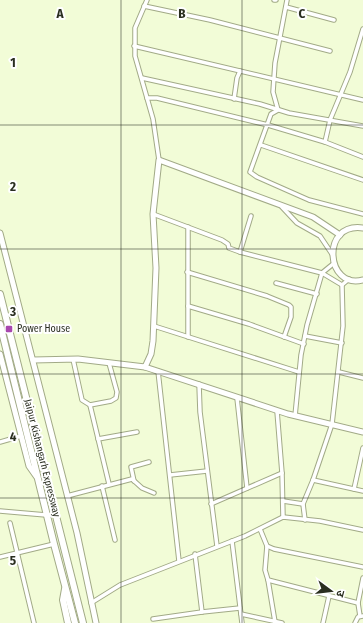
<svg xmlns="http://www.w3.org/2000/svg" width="363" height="623" viewBox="0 0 363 623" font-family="'Fira Sans Condensed','Noto Sans Devanagari',sans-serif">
<rect width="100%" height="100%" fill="#f2fcd7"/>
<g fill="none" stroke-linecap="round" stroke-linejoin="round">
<defs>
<g id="street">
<path d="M147,0L135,28V56L153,119L159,160"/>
<path d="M274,0H276"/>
<path d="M287,0L275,63L273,92L278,110L271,114L250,172L257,177L309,200L363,214"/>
<path d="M144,6L210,20L330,51"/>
<path d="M286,7L334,20"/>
<path d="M134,46L363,100"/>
<path d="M142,78L260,104L289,113L363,126"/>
<path d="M147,98H157L268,125L325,142L363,157"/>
<path d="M234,99L237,78L240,71"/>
<path d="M325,142L330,120L350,72L363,29"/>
<path d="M261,145L363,180"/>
<path d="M282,207L297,223L320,236L332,254"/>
<path d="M153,214L222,240L228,244L229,248L240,252L322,273L342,285"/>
<path d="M240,252L251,216"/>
<path d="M187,272L267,296L289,305L291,307V317L284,337"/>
<path d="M276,283L317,294"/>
<path d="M188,306L249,324L304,344"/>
<path d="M154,326L299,372"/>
<path d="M305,336L342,343"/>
<path d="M188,337V227"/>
<path d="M73,359L82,400L90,405L111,401L116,398L117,392L109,363"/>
<path d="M158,371L179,561"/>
<path d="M339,372L363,378"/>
<path d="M199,384L200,412L217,546"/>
<path d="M237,398L247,488"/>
<path d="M90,405L109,484"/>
<path d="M277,411L282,473L283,517"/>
<path d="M295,416L301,355L307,325L322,273L333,264"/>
<path d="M98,439L137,432"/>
<path d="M0,442L21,436"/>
<path d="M170,475L207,471"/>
<path d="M313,480L363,491"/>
<path d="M134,481L131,467L149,462"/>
<path d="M102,486L115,540"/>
<path d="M354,489L363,448"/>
<path d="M67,496L132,479L142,488L154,493"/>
<path d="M283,501L303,504"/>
<path d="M211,504L282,473"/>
<path d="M0,511L46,515"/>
<path d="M305,520L303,504L313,480L332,424L343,326L342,285L349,279"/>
<path d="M10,523L34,623"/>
<path d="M260,529L267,546L274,549L363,567"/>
<path d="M232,541L242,623"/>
<path d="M267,546L265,570L268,580L358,603"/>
<path d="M0,557L54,544"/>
<path d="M268,580L275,622"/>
<path d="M91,603L120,585L245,536L283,517L320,521L363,530"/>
<path d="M202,612L240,608"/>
<path d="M241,614L282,623"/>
<path d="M360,616L358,603L363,578"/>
<path d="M153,619L202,612L195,554"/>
<path d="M323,623L329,596"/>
<path d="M355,623L358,617L363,616"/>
</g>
<g id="secondary">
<path d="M363,228C320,222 326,290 363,280"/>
<path d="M0,233L77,533L96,623"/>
<path d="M0,354L29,466L36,476"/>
<path d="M33,360L78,359L145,367L151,354L153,341L156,268L153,214L159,160L313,217L340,235"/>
<path d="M145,367L288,414L363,432"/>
</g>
<g id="highway">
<path d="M0,294L83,623"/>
<path d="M0,324L54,544L75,623"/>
<path d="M65,589L63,600L68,623"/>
</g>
</defs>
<use href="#street" stroke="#a2aa87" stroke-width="5.5"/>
<use href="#secondary" stroke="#a2aa87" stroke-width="7"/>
<use href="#highway" stroke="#a2aa87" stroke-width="8"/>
<use href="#street" stroke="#fff" stroke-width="3.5"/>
<use href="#secondary" stroke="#fff" stroke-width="5"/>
<use href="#highway" stroke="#fff" stroke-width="6"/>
</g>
<path fill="none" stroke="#2a2e20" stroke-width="1" stroke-opacity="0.55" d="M121,0V623M242,0V623M0,125H363M0,249H363M0,374H363M0,498H363"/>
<rect fill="#a847ae" stroke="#fff" stroke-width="1.5" x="5" y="325" width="8" height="8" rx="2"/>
<g text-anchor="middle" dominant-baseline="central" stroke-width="4" stroke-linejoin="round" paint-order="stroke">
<g font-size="10" fill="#2a2e20" stroke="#fff" text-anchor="start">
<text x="17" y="329">Power House</text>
</g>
<g font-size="10" fill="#2a2e20" stroke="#fff">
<text transform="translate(42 458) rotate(76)">Jaipur Kishangarh Expressway</text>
</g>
</g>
<g font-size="13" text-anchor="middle" font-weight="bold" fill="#2a2e20" stroke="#fff" stroke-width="4" stroke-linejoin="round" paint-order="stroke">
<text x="60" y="18">A</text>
<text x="182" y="18">B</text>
<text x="302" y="18">C</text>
<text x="13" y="67">1</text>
<text x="13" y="191">2</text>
<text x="13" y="316">3</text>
<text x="13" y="441">4</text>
<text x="13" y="565">5</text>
</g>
<g transform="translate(331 591) rotate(105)" stroke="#ffffff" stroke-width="3" paint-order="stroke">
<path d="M0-3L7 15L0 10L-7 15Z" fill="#2a2e20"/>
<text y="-6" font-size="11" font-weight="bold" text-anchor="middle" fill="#2a2e20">उ</text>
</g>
</svg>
